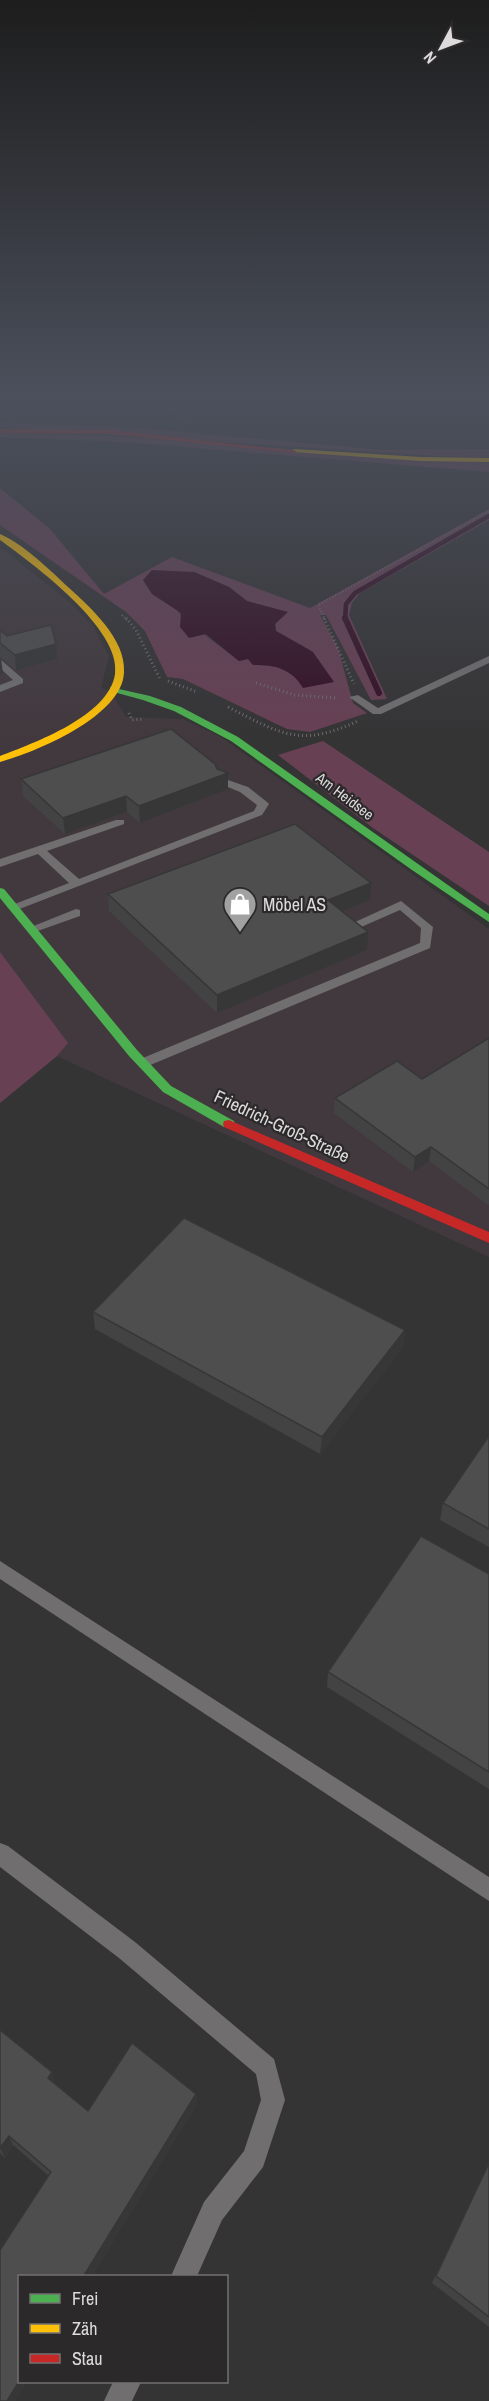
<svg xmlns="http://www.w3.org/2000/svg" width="489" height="2401" viewBox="0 0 489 2401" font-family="'Archivo Narrow',sans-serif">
<rect width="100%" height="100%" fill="#353435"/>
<path fill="#42393e" d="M0,547L68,601L93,626L109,656L101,688L111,692L126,717L183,719L221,737L489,929V1257L57,1056L0,1103Z"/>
<g fill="#674054" fill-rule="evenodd">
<path d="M0,423L129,427L382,450L489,449V457L436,456L0,427Z"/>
<path d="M0,433L112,436L489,463V472L123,442L0,437Z"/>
<path d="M0,488L50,529L104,594L172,557L310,608L489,509V520L360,593L352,603L349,615L387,699L371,700L326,615H320L338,648L353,703L367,713L310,732L287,729L183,679L167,677L145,631L126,612L0,525ZM194,572L229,587L247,601L287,612L275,624L276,631L313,652L296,677L275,665H253L248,659L239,661L183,618L174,606L152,594Z"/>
<path d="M323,741L489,852V906L373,828L278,755Z"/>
<path d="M0,952L68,1043L57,1056L0,1103Z"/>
</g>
<path fill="#351126" d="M152,570L194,572L229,587L247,601L288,612L275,624L276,631L313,652L334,682L303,688C291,668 275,665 253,665L248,659L239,661L206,634L189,638L180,627L181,613L152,594L143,580Z"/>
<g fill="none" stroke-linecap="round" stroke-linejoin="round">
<path stroke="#351126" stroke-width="4.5" d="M345,620L346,604L355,593L489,516"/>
<path stroke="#351126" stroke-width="6" d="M345,618L379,693"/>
<g stroke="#6e6d6e" stroke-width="2" stroke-dasharray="1 2" stroke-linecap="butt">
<path d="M154,399L186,420"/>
<path d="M122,615L127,620"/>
<path d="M325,620L318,605L489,511"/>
</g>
<g stroke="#6e6d6e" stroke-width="3" stroke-dasharray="1 3" stroke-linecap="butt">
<path d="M126,618L136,630L160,679"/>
<path d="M324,618L354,684"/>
<path d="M168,681L197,692"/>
<path d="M256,683L295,695L336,698"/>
<path d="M228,707C281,734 300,748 358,721"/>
<path d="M129,713L132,720L143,719"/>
</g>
<g fill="#706e6f" fill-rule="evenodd">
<path d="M489,656V663L381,714H373L349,697L358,695L378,708Z"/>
<path d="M0,659L23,679V683L0,692V685L13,680L0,668Z"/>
<path d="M222,778L248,787L267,802L269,804L262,815L17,910L13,911L7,907L69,883L38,854L0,867V859L116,820H124V824L47,851L79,879L254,811L257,805L240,792L218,783V779Z"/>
<path d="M401,901L433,927L430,948L148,1066L143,1067L136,1063L138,1060L420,943L421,928L400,910L352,931H344L342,928Z"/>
<path d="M76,909L80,910V916L32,933L26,929Z"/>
<path d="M0,1561L489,1877V1901L0,1579Z"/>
<path d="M0,1843L8,1846L135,1942L274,2059L285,2100L266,2158L263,2167L222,2220L197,2276H171L204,2202L244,2151L261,2100L256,2074L119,1958L0,1867Z"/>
<path d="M113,2382H141L132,2401H104Z"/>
</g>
<g fill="#4caf50" fill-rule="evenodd">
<path d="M110,687L150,696L181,707L238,737L489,914V922L412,870L231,741L174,711L143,700L110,691Z"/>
<path d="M0,888L4,889L137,1050L171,1086L234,1121L235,1124L234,1127H224L163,1092L129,1056L0,898Z"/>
</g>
<g fill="#ffc107" fill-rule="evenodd">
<path d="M294,449L421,457L489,458V462L421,461L292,452Z"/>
<path d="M0,534C22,543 50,570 68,587C91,608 126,639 124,672C123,716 36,752 0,762V756C34,743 109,716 115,674C122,629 33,564 0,540Z"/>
</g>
<g fill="#c62828" fill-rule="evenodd">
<path d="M0,429L110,430L297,451L294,453L110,434L0,433Z"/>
<path d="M229,1120L489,1232V1243L224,1127L223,1124L224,1121Z"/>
</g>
</g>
<g fill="#444344">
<path d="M0,630L7,636L57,659L16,670L0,657Z"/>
<path d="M217,769L228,773V789L140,823L127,812L65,834L23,796L21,779Z"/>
<path d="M108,894L370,900L342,911L367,950L217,1013L109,911Z"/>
<path d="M489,1038V1204L488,1205L429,1161L413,1172L334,1113L335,1098L422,1079Z"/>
<path d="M93,1312L405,1330L403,1347L320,1454L95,1329Z"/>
<path d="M489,1436V1547L440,1520L443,1503Z"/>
<path d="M489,1574V1789L327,1687L328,1672Z"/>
<path d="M0,2030L52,2072L55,2084L88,2111L132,2043L196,2094L197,2104L91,2277H20V2382H27L15,2401H0V2250L49,2176L13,2145L5,2158L0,2153Z"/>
<path d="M489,2162V2327L432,2283Z"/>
</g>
<g fill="#373737">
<path d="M56,644L57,659L16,670L15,655Z"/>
<path d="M1,658L3,674L0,675V659Z"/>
<path d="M228,773V789L140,823L139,806Z"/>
<path d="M126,796L127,812L65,834L63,818Z"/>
<path d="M371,883L370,900L327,917L328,900Z"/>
<path d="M368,932L367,950L217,1013V995Z"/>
<path d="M431,1147L429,1161L413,1172L415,1157Z"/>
<path d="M405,1330L403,1347L320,1454L322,1437Z"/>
<path d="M52,2072L56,2083L52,2088L48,2078Z"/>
<path d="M196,2094L197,2104L91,2277H83Z"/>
<path d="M9,2136L13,2145L5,2158L0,2148Z"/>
<path d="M20,2380V2382H27L15,2401H7Z"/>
</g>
<g fill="#4f4e4f" stroke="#373737" stroke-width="1.5">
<path d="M51,625L56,644L15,655L0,643V630L7,636Z"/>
<path d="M171,729L215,764L217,769L228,773L139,806L126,796L63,818L21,779Z"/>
<path d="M295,824L371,883L328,900L368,932L217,995L108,894Z"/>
<path d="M489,1038V1189L431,1147L415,1157L335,1098L397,1061L422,1079Z"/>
<path d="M184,1218L405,1330L322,1437L93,1312Z"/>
<path d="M489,1436V1529L443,1503Z"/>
<path d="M421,1536L489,1574V1772L328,1672Z"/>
<path d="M0,2030L52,2072L48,2078L88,2111L132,2043L196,2094L83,2277H20V2380L7,2401H0V2250L51,2172L9,2136L0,2148Z"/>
<path d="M489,2163V2317L436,2276Z"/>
</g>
<linearGradient id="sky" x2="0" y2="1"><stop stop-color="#1d1d1d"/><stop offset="0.54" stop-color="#4b505c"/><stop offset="1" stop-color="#4b505c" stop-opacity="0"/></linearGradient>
<rect width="489" height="735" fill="url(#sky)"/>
<defs>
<symbol id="shop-pin" viewBox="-11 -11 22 30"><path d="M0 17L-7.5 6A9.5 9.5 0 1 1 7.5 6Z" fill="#a2a1a2" stroke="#2c292b"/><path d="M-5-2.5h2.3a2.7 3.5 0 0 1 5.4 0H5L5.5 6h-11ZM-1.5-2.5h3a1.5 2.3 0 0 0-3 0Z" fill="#fff"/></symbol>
</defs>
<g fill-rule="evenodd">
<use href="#shop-pin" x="221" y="885" width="38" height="52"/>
</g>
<g text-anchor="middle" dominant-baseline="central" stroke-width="4.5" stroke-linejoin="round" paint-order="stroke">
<g font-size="15" fill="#dddbdc" stroke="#2c292b">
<text transform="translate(345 796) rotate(37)">Am Heidsee</text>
</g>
<g font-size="18" fill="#dddbdc" stroke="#2c292b" text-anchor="start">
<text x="263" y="904">Möbel AS</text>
</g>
<g font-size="18" fill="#dddbdc" stroke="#2c292b">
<text transform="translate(282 1126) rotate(25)">Friedrich-Groß-Straße</text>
</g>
</g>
<rect x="18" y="2275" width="210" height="108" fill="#2c292b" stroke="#737072" stroke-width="1.5"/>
<rect x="30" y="2294" width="30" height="9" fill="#4caf50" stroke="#737072" stroke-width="1.5"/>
<text x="72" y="2305" font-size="18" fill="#dddbdc">Frei</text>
<rect x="30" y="2324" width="30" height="9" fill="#ffc107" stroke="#737072" stroke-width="1.5"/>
<text x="72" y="2335" font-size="18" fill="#dddbdc">Zäh</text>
<rect x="30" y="2354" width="30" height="9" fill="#c62828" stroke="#737072" stroke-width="1.5"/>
<text x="72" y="2365" font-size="18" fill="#dddbdc">Stau</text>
<g transform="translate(441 48) rotate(229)" stroke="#2c292b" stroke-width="4.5" paint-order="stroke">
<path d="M0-4.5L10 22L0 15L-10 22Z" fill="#dddbdc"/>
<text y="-9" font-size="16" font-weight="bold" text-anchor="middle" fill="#dddbdc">N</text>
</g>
</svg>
